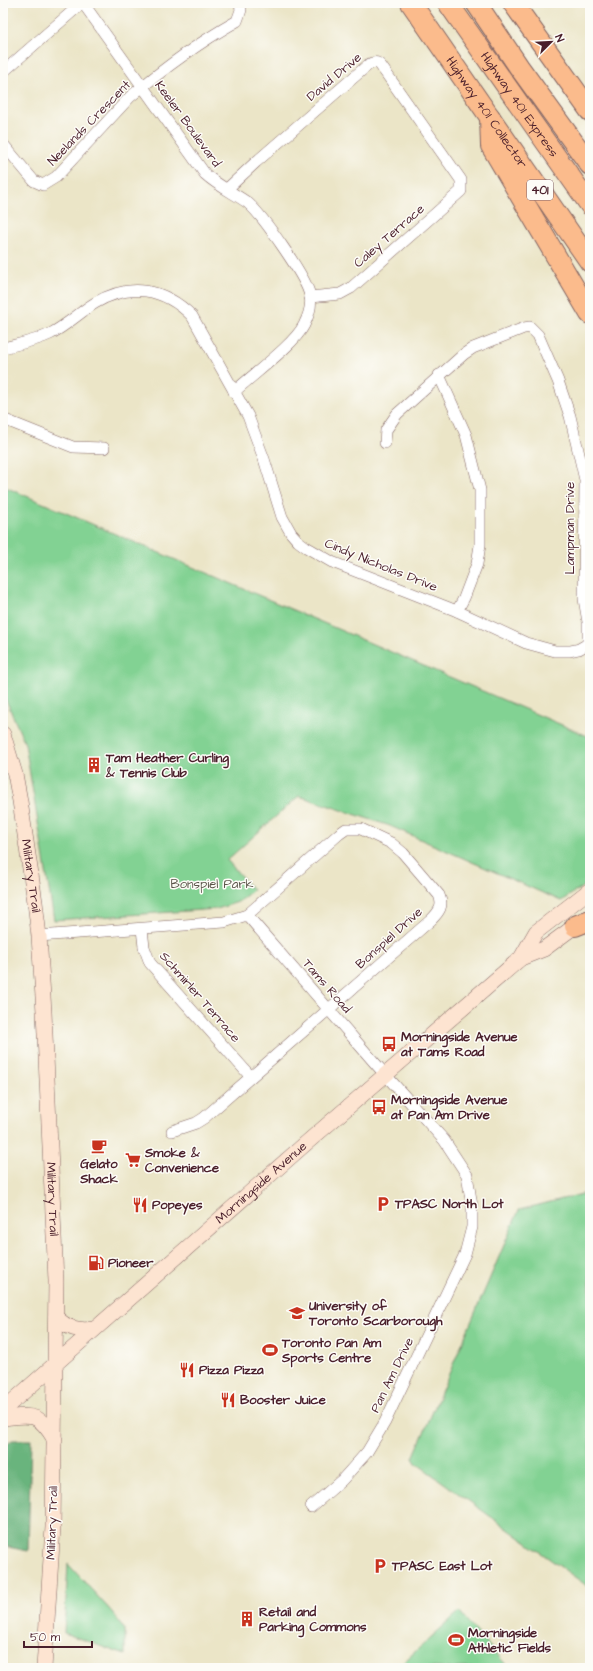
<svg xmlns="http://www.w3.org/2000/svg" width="593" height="1671" viewBox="0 0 593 1671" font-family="'Architects Daughter',sans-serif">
<rect width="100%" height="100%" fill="#fdfcf7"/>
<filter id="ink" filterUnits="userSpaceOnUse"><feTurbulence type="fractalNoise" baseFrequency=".025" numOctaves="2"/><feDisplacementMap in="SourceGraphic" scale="8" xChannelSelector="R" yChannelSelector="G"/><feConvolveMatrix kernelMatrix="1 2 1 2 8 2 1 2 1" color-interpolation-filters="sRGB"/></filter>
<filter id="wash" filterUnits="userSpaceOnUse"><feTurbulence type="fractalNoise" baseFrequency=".012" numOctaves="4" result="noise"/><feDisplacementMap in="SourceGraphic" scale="16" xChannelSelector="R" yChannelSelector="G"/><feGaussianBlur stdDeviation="0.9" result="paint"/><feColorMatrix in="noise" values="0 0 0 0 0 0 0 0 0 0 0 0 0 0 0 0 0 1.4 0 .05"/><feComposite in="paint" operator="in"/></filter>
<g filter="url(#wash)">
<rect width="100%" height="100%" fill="#ebe5c7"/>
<g fill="#82d293" stroke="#66785f">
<path d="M3,486L590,737V882L561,901L390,826L299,796L227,860L253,890L238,902L217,909L54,920L25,744L3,693Z"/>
<path d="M590,1192V1588L416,1463L413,1458L519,1210Z"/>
<path d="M68,1564L112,1612L125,1630V1655L64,1633Z"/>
<path d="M459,1612L509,1668H397Z"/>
</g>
<path fill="#69b47d" stroke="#5a6a54" d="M12,1440H31L28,1551L3,1546V1448Z"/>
</g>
<g filter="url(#ink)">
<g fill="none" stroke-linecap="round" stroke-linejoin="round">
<defs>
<g id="street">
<path d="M83,3L205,174C218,186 234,193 248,203C262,215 307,278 310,296C312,305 308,317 304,325C294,345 252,375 234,392"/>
<path d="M3,72L82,3"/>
<path d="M3,144L34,181L43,185L56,177L130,97C163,69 200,42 237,21L241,10L240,3"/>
<path d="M227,189L256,162L368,65C373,62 377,61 381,66L461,180V191L351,288L340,294L310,297"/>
<path d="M3,348C18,344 36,341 50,334C66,326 80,312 95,303C130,282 164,288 192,316L248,416L264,459L282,517L291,533L298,541L306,547L332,562L457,611L526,643L555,651H570L579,649L586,645L588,642V622L584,599L585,480L570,416L558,381L538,335L530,327L524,328L473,348L464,354L397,414L386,430L385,443"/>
<path d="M439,375L466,435L480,490V545L477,564L464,598L457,611"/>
<path d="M3,419L73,447L104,448"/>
<path d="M247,915L374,1062L444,1140L467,1175L472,1206V1227L465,1254L385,1422L367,1452L342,1480L311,1507"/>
<path d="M142,929L144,947L150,963L251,1077"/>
<path d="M39,936L224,922L247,915L339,834L346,829H361L391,843L403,853L439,895C444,906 439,912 431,920L204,1118L196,1123L172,1131"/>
</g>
<g id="secondary">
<path id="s1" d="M3,734L15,774L20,801L35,902L39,936L44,1012L56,1281L53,1527L44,1668"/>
<path d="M521,958L544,949L583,920"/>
<path d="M56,1317C67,1329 79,1331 94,1329"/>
<path id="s2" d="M3,1410L304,1145L521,958L536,932L590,890"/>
<path d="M3,1418C33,1415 38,1412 55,1440"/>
</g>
<g id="highway">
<path id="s3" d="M411,3L590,262"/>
<path id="s4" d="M448,3L590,205"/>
<path d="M476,3L519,67L590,165"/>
<path d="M513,3L590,111"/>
<path d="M490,117L491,146L590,314"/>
<path d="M575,926L590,920"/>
</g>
</defs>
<use href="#street" stroke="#826462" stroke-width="12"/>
<use href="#secondary" stroke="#826462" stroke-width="16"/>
<use href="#highway" stroke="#826462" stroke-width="22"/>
<use href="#street" stroke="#fff" stroke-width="11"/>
<use href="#secondary" stroke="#fde4d1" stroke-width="15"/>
<use href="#highway" stroke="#fbbb8c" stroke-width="20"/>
</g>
</g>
<defs>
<symbol id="building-bare" viewBox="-9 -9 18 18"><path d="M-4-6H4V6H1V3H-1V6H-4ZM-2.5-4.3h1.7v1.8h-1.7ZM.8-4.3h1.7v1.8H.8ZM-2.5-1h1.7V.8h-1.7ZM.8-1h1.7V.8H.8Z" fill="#c8321e" stroke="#fdfcf7" stroke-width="2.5" paint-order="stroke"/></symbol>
<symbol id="bus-bare" viewBox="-9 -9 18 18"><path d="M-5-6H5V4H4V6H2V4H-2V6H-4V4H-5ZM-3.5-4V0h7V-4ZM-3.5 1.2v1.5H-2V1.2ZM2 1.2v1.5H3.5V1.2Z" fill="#c8321e" stroke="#fdfcf7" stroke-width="2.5" paint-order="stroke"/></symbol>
<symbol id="cafe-bare" viewBox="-9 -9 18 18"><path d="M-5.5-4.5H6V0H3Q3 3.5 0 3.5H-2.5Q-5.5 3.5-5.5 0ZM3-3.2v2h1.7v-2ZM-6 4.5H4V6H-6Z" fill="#c8321e" stroke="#fdfcf7" stroke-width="2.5" paint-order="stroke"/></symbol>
<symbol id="supermarket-bare" viewBox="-9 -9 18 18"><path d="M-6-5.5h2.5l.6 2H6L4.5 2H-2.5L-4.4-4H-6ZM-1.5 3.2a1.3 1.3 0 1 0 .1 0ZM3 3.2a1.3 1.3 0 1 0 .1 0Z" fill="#c8321e" stroke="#fdfcf7" stroke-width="2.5" paint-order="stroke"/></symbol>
<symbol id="parking-bare" viewBox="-9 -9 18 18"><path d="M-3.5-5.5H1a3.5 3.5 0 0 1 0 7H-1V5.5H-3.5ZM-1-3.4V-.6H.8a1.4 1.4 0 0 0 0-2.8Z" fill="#c8321e" stroke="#fdfcf7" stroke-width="2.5" paint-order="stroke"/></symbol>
<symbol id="restaurant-bare" viewBox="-9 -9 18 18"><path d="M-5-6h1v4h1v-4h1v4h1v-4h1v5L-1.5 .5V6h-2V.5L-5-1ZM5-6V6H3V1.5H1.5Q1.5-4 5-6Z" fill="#c8321e" stroke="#fdfcf7" stroke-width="2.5" paint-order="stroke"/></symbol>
<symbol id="fuel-bare" viewBox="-9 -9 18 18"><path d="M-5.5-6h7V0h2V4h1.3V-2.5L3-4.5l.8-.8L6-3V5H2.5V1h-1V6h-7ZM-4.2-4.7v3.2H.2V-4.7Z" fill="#c8321e" stroke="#fdfcf7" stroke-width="2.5" paint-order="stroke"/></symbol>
<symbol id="university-bare" viewBox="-9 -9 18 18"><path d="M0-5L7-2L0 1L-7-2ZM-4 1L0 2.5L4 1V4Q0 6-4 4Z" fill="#c8321e" stroke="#fdfcf7" stroke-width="2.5" paint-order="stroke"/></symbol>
<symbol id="stadium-bare" viewBox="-9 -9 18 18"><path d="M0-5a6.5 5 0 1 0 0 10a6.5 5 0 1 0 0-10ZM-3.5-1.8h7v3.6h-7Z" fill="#c8321e" stroke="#fdfcf7" stroke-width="2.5" paint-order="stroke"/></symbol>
</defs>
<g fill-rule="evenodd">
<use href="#building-bare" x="83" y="754" width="22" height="22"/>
<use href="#bus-bare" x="378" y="1033" width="22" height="22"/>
<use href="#bus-bare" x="368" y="1096" width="22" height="22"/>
<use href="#cafe-bare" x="88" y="1135" width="22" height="22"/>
<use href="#supermarket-bare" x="122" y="1149" width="22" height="22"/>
<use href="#parking-bare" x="372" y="1193" width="22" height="22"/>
<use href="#restaurant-bare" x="129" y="1194" width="22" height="22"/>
<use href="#fuel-bare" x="85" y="1252" width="22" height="22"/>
<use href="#university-bare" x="286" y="1302" width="22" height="22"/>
<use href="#stadium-bare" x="259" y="1339" width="22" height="22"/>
<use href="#restaurant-bare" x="176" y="1359" width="22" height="22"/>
<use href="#restaurant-bare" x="217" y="1389" width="22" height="22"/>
<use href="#parking-bare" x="369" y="1555" width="22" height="22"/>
<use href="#building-bare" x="236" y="1608" width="22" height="22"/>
<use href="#stadium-bare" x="445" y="1629" width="22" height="22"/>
</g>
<g text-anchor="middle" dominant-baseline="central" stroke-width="3" stroke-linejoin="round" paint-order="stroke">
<rect fill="#fdfcf7" stroke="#806168" stroke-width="1" x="527" y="180" width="26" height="20" rx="3"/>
<g font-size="12" font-weight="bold" fill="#4a1f2b">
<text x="540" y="190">401</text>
</g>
<g font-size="13" fill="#4a1f2b" stroke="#fdfcf7">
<text transform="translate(334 77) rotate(-40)">David Drive</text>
<text stroke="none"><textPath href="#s4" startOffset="124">Highway 401 Express</textPath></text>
<text stroke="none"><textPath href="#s3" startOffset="133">Highway 401 Collector</textPath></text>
<text transform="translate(89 123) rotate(-46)">Neelands Crescent</text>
<text transform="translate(188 124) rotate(54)">Keeler Boulevard</text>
<text transform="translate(389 236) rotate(-41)">Caley Terrace</text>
<text transform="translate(570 528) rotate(-90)">Lampman Drive</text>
<text transform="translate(381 565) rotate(22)">Cindy Nicholas Drive</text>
<text stroke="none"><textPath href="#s1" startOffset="145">Military Trail</textPath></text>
<text transform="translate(389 938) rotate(-42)">Bonspiel Drive</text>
<text transform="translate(327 986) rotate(49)">Tams Road</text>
<text transform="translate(200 997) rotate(49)">Schmirler Terrace</text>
<text stroke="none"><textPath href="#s2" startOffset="344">Morningside Avenue</textPath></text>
<text stroke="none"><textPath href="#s1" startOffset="469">Military Trail</textPath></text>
<text transform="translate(392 1375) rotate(-64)">Pan Am Drive</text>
<text transform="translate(52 1523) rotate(-88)">Military Trail</text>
</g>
<g font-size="13" font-weight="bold" fill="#4a1f2b" stroke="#fdfcf7" text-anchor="start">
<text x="106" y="758">Tam Heather Curling<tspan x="106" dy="15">&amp; Tennis Club</tspan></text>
<text x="401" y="1037">Morningside Avenue<tspan x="401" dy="15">at Tams Road</tspan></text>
<text x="391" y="1100">Morningside Avenue<tspan x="391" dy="15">at Pan Am Drive</tspan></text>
<text x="145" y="1153">Smoke &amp;<tspan x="145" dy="15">Convenience</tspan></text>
<text x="99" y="1164" text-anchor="middle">Gelato<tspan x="99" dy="15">Shack</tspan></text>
<text x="395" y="1204">TPASC North Lot</text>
<text x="152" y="1205">Popeyes</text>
<text x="108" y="1263">Pioneer</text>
<text x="309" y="1306">University of<tspan x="309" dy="15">Toronto Scarborough</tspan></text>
<text x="282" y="1343">Toronto Pan Am<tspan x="282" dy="15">Sports Centre</tspan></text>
<text x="199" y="1370">Pizza Pizza</text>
<text x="240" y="1400">Booster Juice</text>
<text x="392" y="1566">TPASC East Lot</text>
<text x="259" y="1612">Retail and<tspan x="259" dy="15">Parking Commons</tspan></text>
<text x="468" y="1633">Morningside<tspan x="468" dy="15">Athletic Fields</tspan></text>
</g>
<g font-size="13" fill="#5b554a" stroke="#fdfcf7">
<text x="212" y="884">Bonspiel Park</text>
</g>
</g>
<rect width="593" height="1671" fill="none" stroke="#fdfcf7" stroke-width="16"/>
<g transform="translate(551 42) rotate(66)" stroke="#fdfcf7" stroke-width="3" paint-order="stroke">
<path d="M0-3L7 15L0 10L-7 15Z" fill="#4a1f2b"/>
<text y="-6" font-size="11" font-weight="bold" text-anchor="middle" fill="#4a1f2b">N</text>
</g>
<path d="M24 1641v6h68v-6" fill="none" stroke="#4a1f2b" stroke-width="2"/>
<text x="30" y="1641" font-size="12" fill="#4a1f2b" stroke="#fdfcf7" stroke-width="3" paint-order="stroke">50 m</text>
</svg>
